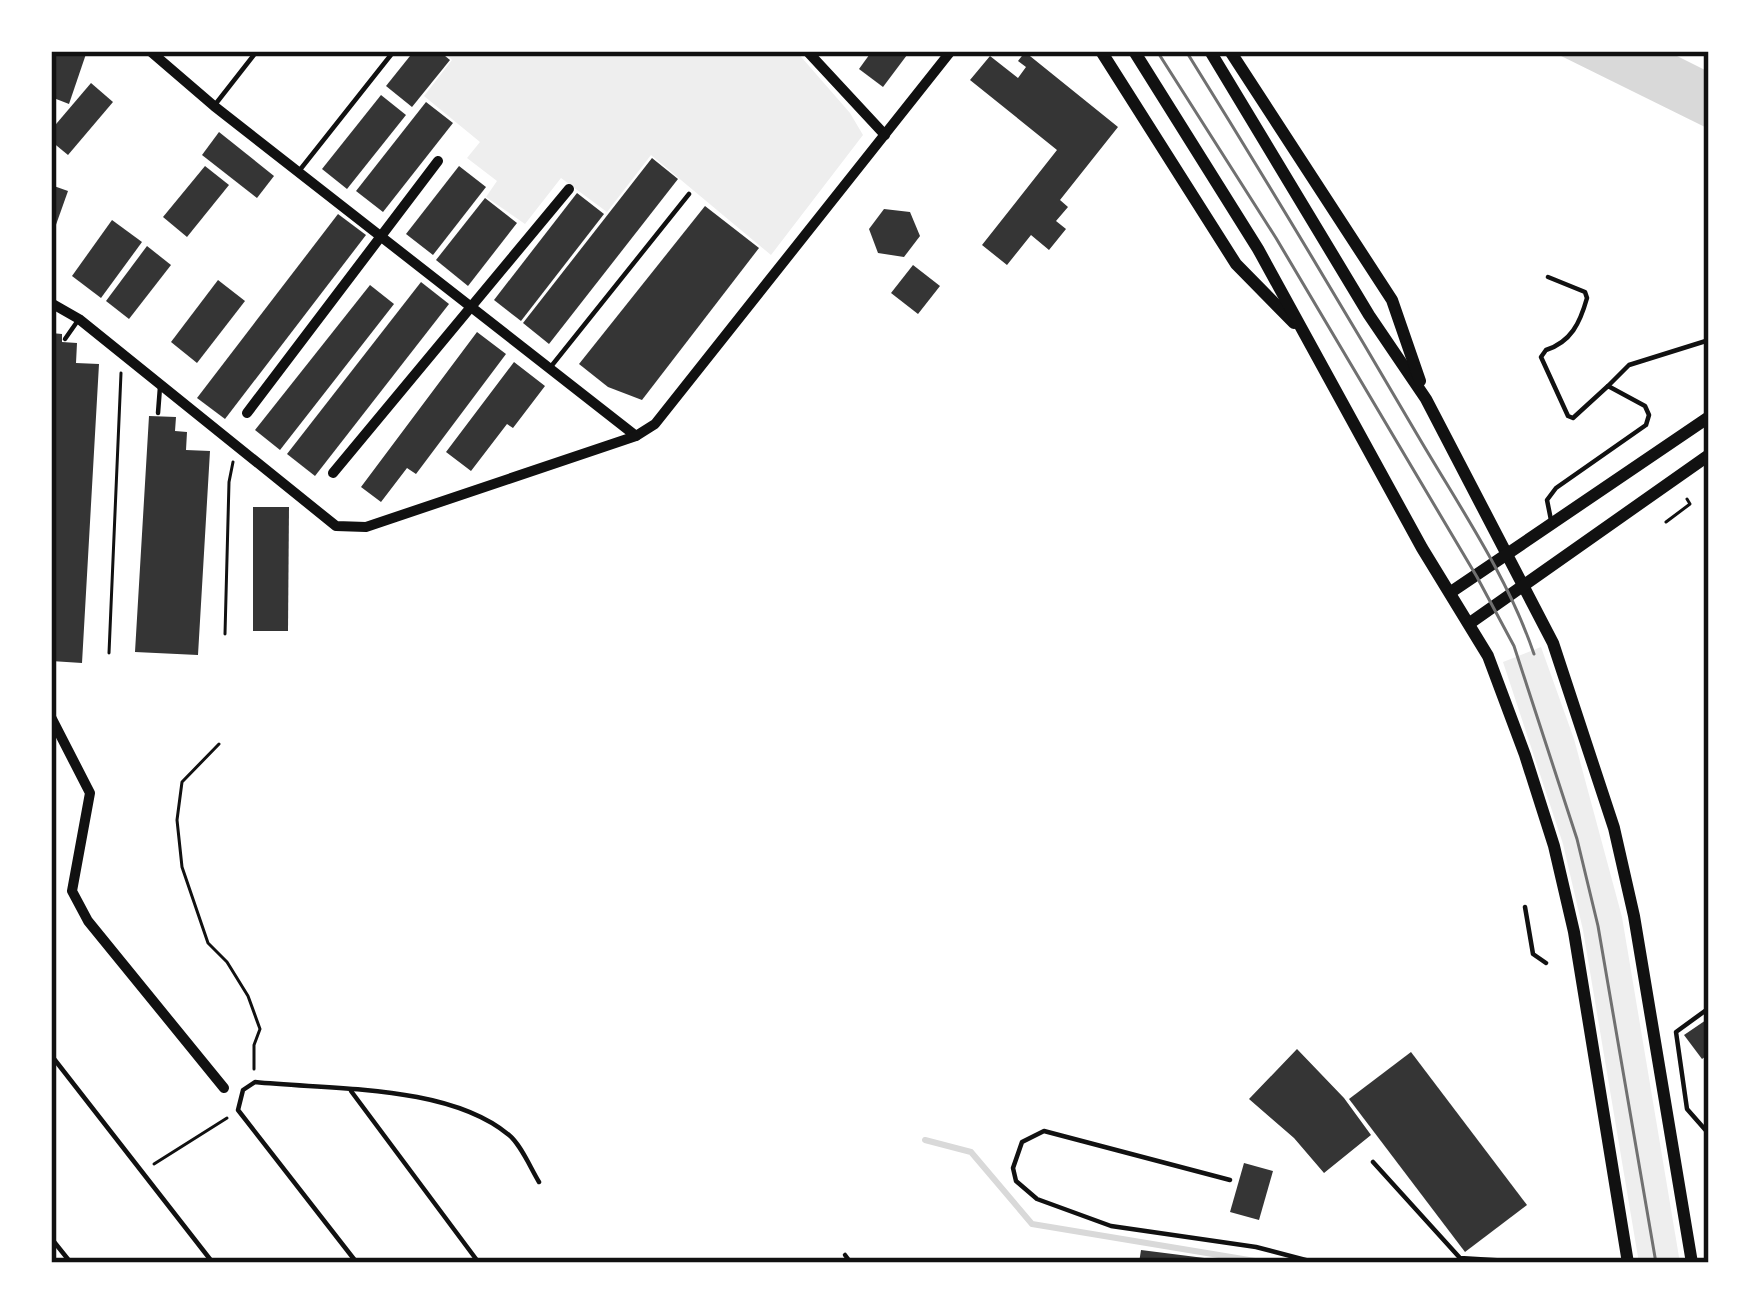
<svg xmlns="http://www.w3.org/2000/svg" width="1760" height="1314" viewBox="0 0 1760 1314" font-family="Karla,sans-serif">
<rect width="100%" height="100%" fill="#fff"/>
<g fill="#eee">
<path d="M443,51H796L850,113L863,135L771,255L651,155L607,212L561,178L525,224L486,197L497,181L467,158L480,142L424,96L452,60Z"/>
<path d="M1541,647L1574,739L1622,917L1680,1263H1639L1583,930L1563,844L1503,662Z"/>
</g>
<path fill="#d9d9d9" d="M1551,51H1667L1709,72V129Z"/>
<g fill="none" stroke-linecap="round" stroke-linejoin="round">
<path stroke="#d9d9d9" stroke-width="6" d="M925,1140L971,1152L1032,1224L1267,1263"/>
</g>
<g fill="#353535">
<path d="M51,51H87L69,104L51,97Z"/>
<path d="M414,51H439L450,60L412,107L386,86Z"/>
<path d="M872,51H910L883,87L859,69Z"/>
<path d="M1025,52L1118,127L1060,200L1068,207L1056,221L1066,229L1049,250L1031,235L1007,265L982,245L1057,150L970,80L990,56L1018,78L1026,67L1018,61Z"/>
<path d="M91,83L113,102L68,155L51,141V130Z"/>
<path d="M381,95L406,115L347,189L322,169Z"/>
<path d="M426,102L453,123L383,212L356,191Z"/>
<path d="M219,132L274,176L257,198L202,155Z"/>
<path d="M652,158L678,179L549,344L523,323Z"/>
<path d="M205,166L229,185L187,237L163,217Z"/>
<path d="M459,166L486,187L433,255L406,234Z"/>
<path d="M51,185L68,191L52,236H51Z"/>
<path d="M577,193L604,214L521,321L494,300Z"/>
<path d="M485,198L517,223L468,286L436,260Z"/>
<path d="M705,206L759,248L642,400L608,387L579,364Z"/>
<path d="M884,209L910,212L920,236L904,257L878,253L869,229Z"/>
<path d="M338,214L366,235L225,419L197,398Z"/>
<path d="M112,220L142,242L101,298L72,276Z"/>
<path d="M147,246L171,265L129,319L106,301Z"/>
<path d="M913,265L940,286L918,314L891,293Z"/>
<path d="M218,280L245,301L197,363L171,342Z"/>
<path d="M421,282L449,304L315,476L287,454Z"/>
<path d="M370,285L394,304L280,450L255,430Z"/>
<path d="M477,332L506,354L416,474L407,468L381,502L361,487Z"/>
<path d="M51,333L62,334V342L77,343L76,363L99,364L82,663L51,661Z"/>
<path d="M514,362L545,386L513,428L507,424L471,471L446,452Z"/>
<path d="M149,416L176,417L175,431L187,432L186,450L210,451L198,655L135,652Z"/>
<path d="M253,507H289L288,631H253Z"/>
<path d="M1709,1018V1054L1702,1059L1684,1035Z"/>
<path d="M1297,1049L1344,1098L1371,1135L1324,1173L1294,1138L1249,1099Z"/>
<path d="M1411,1052L1527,1205L1465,1252L1349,1099Z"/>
<path d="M1244,1163L1273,1171L1259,1220L1230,1212Z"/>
<path d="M1141,1250L1220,1260V1263H1139Z"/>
</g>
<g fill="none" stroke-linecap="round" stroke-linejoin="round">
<g stroke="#111" stroke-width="3">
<path d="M1666,522L1690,504L1687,499"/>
<path d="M225,634L229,482L233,462"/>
<path d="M109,653L121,373"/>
<path d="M219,744L182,782L177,820L182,867L208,943L227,962L248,996L260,1029L254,1045V1069"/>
<path d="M154,1164L227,1118"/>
</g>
<g stroke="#111" stroke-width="4.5">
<path d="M214,106L257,51"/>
<path d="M299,171L394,51"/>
<path d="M1548,277L1585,292L1587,298C1580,323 1571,342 1546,350L1541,357L1568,416L1573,418L1608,386L1645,406L1649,415L1646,425L1556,488L1547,500L1551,520"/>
<path d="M65,339L79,319"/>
<path d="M549,369L689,194"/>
<path d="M1608,386L1629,365L1709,340"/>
<path d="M158,413L160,387"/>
<path d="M1525,907L1533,954L1546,963"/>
<path d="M1709,1008L1676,1032L1687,1109L1709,1134"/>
<path d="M51,1055L213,1263"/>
<path d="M351,1091L479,1263"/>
<path d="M1373,1162L1460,1258L1544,1263"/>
<path d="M1230,1180L1044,1131L1022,1142L1013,1168L1016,1181L1037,1199L1111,1226L1256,1247L1317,1263"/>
<path d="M51,1238L71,1263"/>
<path d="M845,1255L851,1263"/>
<path d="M357,1263L238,1110L243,1090L255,1082C331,1090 448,1084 509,1135C521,1145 530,1167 539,1182"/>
</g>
<g stroke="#111" stroke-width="10">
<path d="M150,51L214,106L636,436"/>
<path d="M807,51L885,135"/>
<path d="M51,303L79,319L336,526L366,527L636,436L655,424L951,51"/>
<path d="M247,413L438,161"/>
<path d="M333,473L569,189"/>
<path d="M51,717L90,793L72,891L88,921L224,1088"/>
</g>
<g stroke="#111" stroke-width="12">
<path d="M1101,51L1236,264L1294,323"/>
<path d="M1134,51L1258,249L1422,548L1488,656L1525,755L1554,846L1574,932L1628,1263"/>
<path d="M1210,51L1369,315L1426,399L1553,643L1614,828L1634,916L1692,1263"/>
<path d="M1230,51L1392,300L1420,381"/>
<path d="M1451,592L1709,417"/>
<path d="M1470,623L1709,455"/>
</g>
<g stroke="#707070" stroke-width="3">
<path d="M1157,51L1276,238L1477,577L1514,646L1577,839L1598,926L1656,1263"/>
<path d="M1186,51C1265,178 1342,306 1418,436C1459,506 1508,577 1534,654"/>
</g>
</g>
<rect width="1760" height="1314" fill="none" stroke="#ffffff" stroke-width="108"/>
<rect x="54" y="54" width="1652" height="1206" fill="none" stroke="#111" stroke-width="4.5"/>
</svg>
